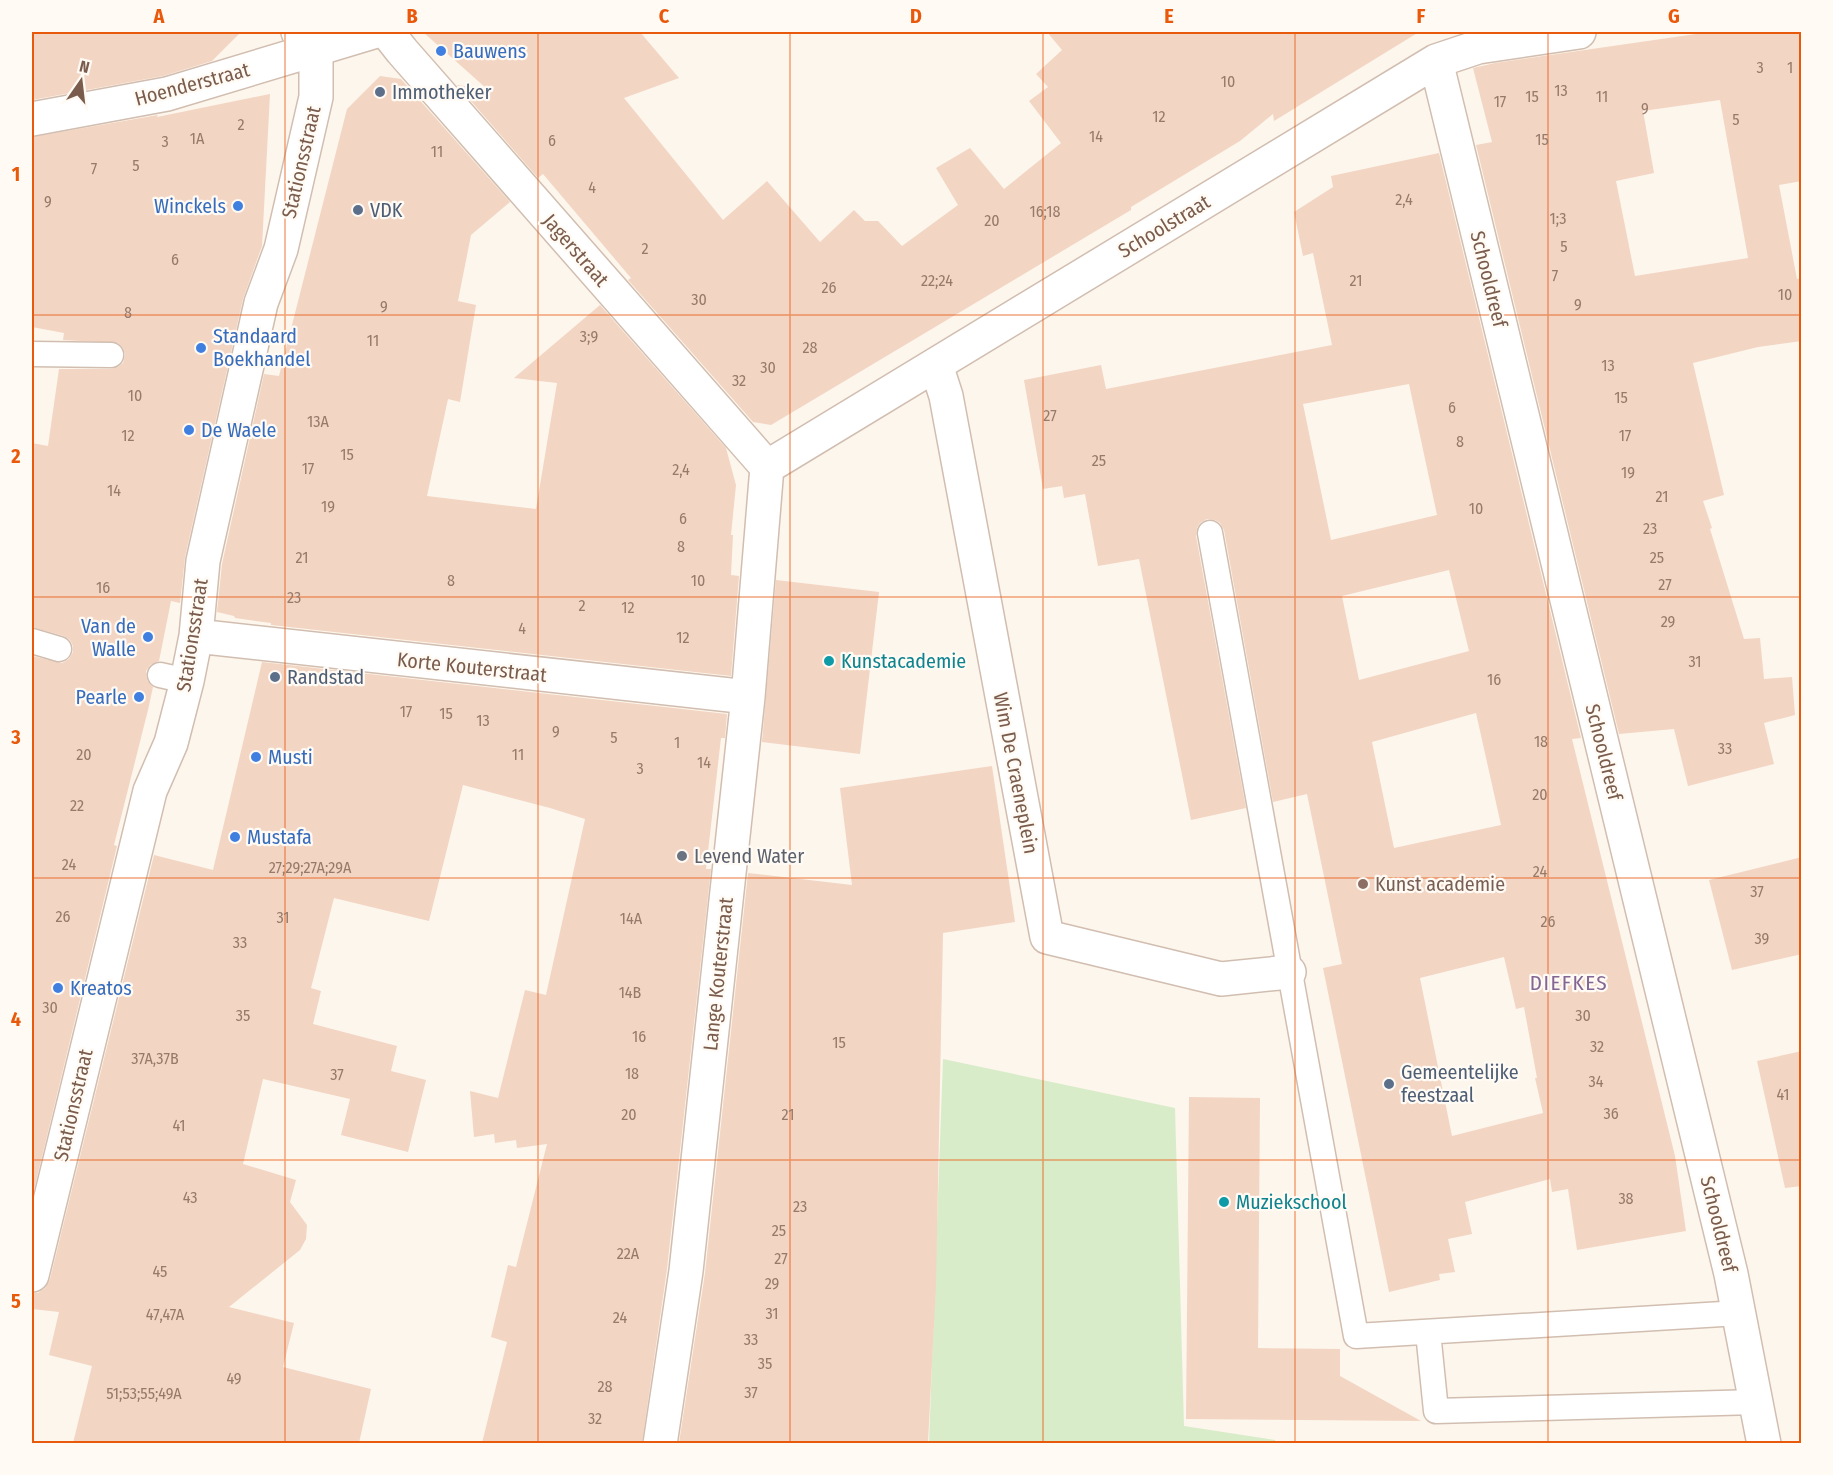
<svg xmlns="http://www.w3.org/2000/svg" width="1833" height="1475" font-family="'Fira Sans Condensed',sans-serif">
	<style>
		.green { fill: #d8ecc9 }
		.building { fill: #f3d5c3; fill-rule: evenodd }
		.lines { fill: none; stroke-linecap: round; stroke-linejoin: round }
		.service-casing { stroke: #d1beb0; stroke-width: 27 }
		.pedestrian-casing { stroke: #d1beb0; stroke-width: 36 }
		.minor-casing { stroke: #d1beb0; stroke-width: 36 }
		.tertiary-casing { stroke: #d1beb0; stroke-width: 36 }
		.service { stroke: #fff; stroke-width: 24 }
		.pedestrian { stroke: #fff; stroke-width: 33 }
		.minor { stroke: #fff; stroke-width: 33 }
		.tertiary { stroke: #fff; stroke-width: 33 }
		.grid { fill: none; stroke: #e8590c; stroke-width: 1.5; stroke-opacity: 0.55 }
		.shop-dot { fill: #3f7fe0; stroke: #fffaf3; stroke-width: 2 }
		.service-dot { fill: #5c6f8a; stroke: #fffaf3; stroke-width: 2 }
		.culture-dot { fill: #0f9aa8; stroke: #fffaf3; stroke-width: 2 }
		.worship-dot { fill: #6b7280; stroke: #fffaf3; stroke-width: 2 }
		.education-dot { fill: #8d6e63; stroke: #fffaf3; stroke-width: 2 }
		.labels { text-anchor: middle; stroke-width: 4.5; stroke-linejoin: round; paint-order: stroke }
		.number-label { font-size: 16px; fill: #987a6a }
		.shop-label { font-size: 20px; fill: #366cbe; stroke: #fffaf3; text-anchor: start }
		.street-label { font-size: 20px; fill: #7a5c4d; stroke: #fffaf3 }
		.service-label { font-size: 20px; fill: #4e5e75; stroke: #fffaf3; text-anchor: start }
		.culture-label { font-size: 20px; fill: #0d838f; stroke: #fffaf3; text-anchor: start }
		.worship-label { font-size: 20px; fill: #5b616d; stroke: #fffaf3; text-anchor: start }
		.education-label { font-size: 20px; fill: #785e54; stroke: #fffaf3; text-anchor: start }
		.neighbourhood-label { font-size: 21px; letter-spacing: 1.5px; fill: #846695; stroke: #fffaf3 }
		.neatline { fill: none; stroke: #e8590c; stroke-width: 2 }
		.grid-label { font-size: 20px; text-anchor: middle; font-weight: bold; fill: #e8590c }
	</style>
	<rect width="100%" height="100%" fill="#fdf6ec"/>
	<path class="green" d="M943,1059L1175,1108L1184,1426L1275,1440V1443L929,1444Z"/>
	<path class="building" d="M32,32H241L212,61L163,76L32,100Z
		M423,32H640L679,78L624,98L723,220L767,181L820,242L854,210L865,221H878L902,246L958,205L936,168L970,148L1004,189L1061,143L1029,101L1048,87L1036,74L1062,50L1047,32H1419L1274,121L1273,114L1240,141L1131,207V210L771,425L753,422L628,280L631,278L543,174L538,178L457,85L487,89Z
		M1710,32H1802V181L1779,185L1797,279L1802,278V341L1758,347L1693,363L1724,495L1703,501L1712,528L1710,529L1744,639L1760,638L1764,679L1792,677L1795,715L1764,723L1774,764L1688,786L1674,729L1619,734L1476,145L1492,142L1473,68L1495,63ZM1720,100L1748,258L1635,276L1616,181L1654,173L1643,111Z
		M380,76L401,79L510,202L471,235L458,301L476,305L460,402L448,399L427,496L536,509L557,383L514,378L600,305L726,448L736,485L731,535H733L731,575L739,576L731,676L271,625V623L235,618L234,616L217,612L222,564L264,374L279,376L347,109Z
		M270,94L262,246L243,299L185,557L180,603L171,601L159,661L150,665L146,671L147,680L153,687L148,710L114,845L117,846L32,1198V656L62,663L69,659L73,652V646L70,640L64,636L32,627V443L48,446L59,369H111L118,367L123,363L125,355L123,348L118,343L63,340L64,333L32,327V137L158,115L157,117Z
		M1439,153L1581,738L1572,739L1675,1156L1686,1231L1577,1250L1568,1189L1552,1192L1550,1179L1465,1202L1472,1234L1448,1239L1455,1272L1439,1274L1440,1280L1389,1292L1323,968L1342,964L1307,794L1273,802L1224,530L1220,523L1215,520L1207,519L1200,523L1197,528L1196,536L1246,808L1191,820L1139,559L1098,566L1085,494L1064,498L1062,486L1043,489L1024,380L1101,365L1106,389L1332,345L1313,253L1303,256L1294,212L1333,187L1331,176ZM1409,384L1437,515L1331,540L1303,404ZM1449,570L1469,651L1359,680L1342,596ZM1476,713L1501,825L1394,848L1372,742ZM1504,957L1516,1009L1524,1007L1537,1078H1535L1543,1113L1452,1136L1420,978Z
		M776,580L879,592L860,754L762,742Z
		M262,662L727,714L725,738H721L706,869H711L667,1269L642,1443H482L507,1342L491,1337L508,1265L516,1267L547,1144L517,1148L516,1140L495,1143L494,1134L474,1137L470,1091L498,1098L525,990L546,995L585,819L550,808L463,785L429,921L334,898L311,988L321,991L313,1024L397,1046L391,1071L426,1080L408,1152L341,1135L350,1099L263,1079L243,1164L296,1180L290,1202L307,1225L306,1239L300,1250L229,1307L294,1323L283,1367L371,1389L359,1443H73L92,1366L49,1355L59,1312L32,1309V1293H38L45,1288L50,1279L154,855L213,870Z
		M992,766L1015,922L943,933L936,1284L928,1443H679L705,1273L748,873L852,885L840,788Z
		M1802,857V954L1732,970L1709,880Z
		M1802,1051V1186L1785,1188L1757,1061Z
		M1189,1097L1260,1098L1258,1348L1340,1349V1376L1421,1421L1186,1419Z"/>
	<g class="lines">
		<defs>
			<path id="service" d="M32,354L111,355
				M1210,533L1356,1336L1739,1313
				M32,641L59,649
				M160,675L187,681
				M1428,1332L1436,1411L1756,1402"/>
			<path id="pedestrian" d="M936,365L946,396L1047,937L1221,979L1289,972"/>
			<path id="minor" d="M387,32L402,51L767,467
				M1436,61L1731,1274L1764,1444
				M767,467L1436,61L1478,47L1579,32
				M196,636L748,697
				M32,1275L150,791L171,743L187,681L196,636L203,561L261,303L281,249L316,97V48L298,32
				M660,1444L686,1271L748,697L767,467"/>
			<path id="tertiary" d="M32,119L167,94L373,32"/>
		</defs>
		<use href="#service" class="service-casing"/>
		<use href="#pedestrian" class="pedestrian-casing"/>
		<use href="#minor" class="minor-casing"/>
		<use href="#tertiary" class="tertiary-casing"/>
		<use href="#service" class="service"/>
		<use href="#pedestrian" class="pedestrian"/>
		<use href="#minor" class="minor"/>
		<use href="#tertiary" class="tertiary"/>
	</g>
	<path class="grid" d="M285,32V1444M538,32V1444M790,32V1444M1043,32V1444M1295,32V1444M1548,32V1444M32,315H1802M32,597H1802M32,878H1802M32,1160H1802"/>
	<g class="shop-dot">
		<circle cx="441" cy="51" r="6"/>
		<circle cx="238" cy="206" r="6"/>
		<circle cx="201" cy="348" r="6"/>
		<circle cx="189" cy="430" r="6"/>
		<circle cx="148" cy="637" r="6"/>
		<circle cx="139" cy="697" r="6"/>
		<circle cx="256" cy="757" r="6"/>
		<circle cx="235" cy="837" r="6"/>
		<circle cx="58" cy="988" r="6"/>
	</g>
	<g class="service-dot">
		<circle cx="380" cy="92" r="6"/>
		<circle cx="358" cy="210" r="6"/>
		<circle cx="275" cy="677" r="6"/>
		<circle cx="1389" cy="1084" r="6"/>
	</g>
	<g class="culture-dot">
		<circle cx="829" cy="661" r="6"/>
		<circle cx="1224" cy="1202" r="6"/>
	</g>
	<circle class="worship-dot" cx="682" cy="856" r="6"/>
	<circle class="education-dot" cx="1363" cy="884" r="6"/>
	<g class="labels">
		<g class="number-label">
			<text x="1760" y="73">3</text>
			<text x="1790" y="73">1</text>
			<text x="1228" y="87">10</text>
			<text x="1561" y="96">13</text>
			<text x="1532" y="102">15</text>
			<text x="1602" y="102">11</text>
			<text x="1500" y="107">17</text>
			<text x="1645" y="114">9</text>
			<text x="1159" y="122">12</text>
			<text x="1736" y="125">5</text>
			<text x="241" y="130">2</text>
			<text x="1096" y="142">14</text>
			<text x="197" y="144">1A</text>
			<text x="1542" y="145">15</text>
			<text x="552" y="146">6</text>
			<text x="165" y="147">3</text>
			<text x="437" y="157">11</text>
			<text x="136" y="171">5</text>
			<text x="94" y="174">7</text>
			<text x="592" y="193">4</text>
			<text x="1404" y="205">2,4</text>
			<text x="48" y="207">9</text>
			<text x="1045" y="217">16;18</text>
			<text x="1558" y="224">1;3</text>
			<text x="992" y="226">20</text>
			<text x="1564" y="252">5</text>
			<text x="645" y="254">2</text>
			<text x="175" y="265">6</text>
			<text x="1555" y="281">7</text>
			<text x="937" y="286">22;24</text>
			<text x="1356" y="286">21</text>
			<text x="829" y="293">26</text>
			<text x="1785" y="300">10</text>
			<text x="699" y="305">30</text>
			<text x="1578" y="310">9</text>
			<text x="384" y="312">9</text>
			<text x="128" y="318">8</text>
			<text x="589" y="342">3;9</text>
			<text x="373" y="346">11</text>
			<text x="810" y="353">28</text>
			<text x="1608" y="371">13</text>
			<text x="768" y="373">30</text>
			<text x="739" y="386">32</text>
			<text x="135" y="401">10</text>
			<text x="1621" y="403">15</text>
			<text x="1452" y="413">6</text>
			<text x="1050" y="421">27</text>
			<text x="318" y="427">13A</text>
			<text x="128" y="441">12</text>
			<text x="1625" y="441">17</text>
			<text x="1460" y="447">8</text>
			<text x="347" y="460">15</text>
			<text x="1099" y="466">25</text>
			<text x="308" y="474">17</text>
			<text x="681" y="475">2,4</text>
			<text x="1628" y="478">19</text>
			<text x="114" y="496">14</text>
			<text x="1662" y="502">21</text>
			<text x="328" y="512">19</text>
			<text x="1476" y="514">10</text>
			<text x="683" y="524">6</text>
			<text x="1650" y="534">23</text>
			<text x="681" y="552">8</text>
			<text x="302" y="563">21</text>
			<text x="1657" y="563">25</text>
			<text x="451" y="586">8</text>
			<text x="698" y="586">10</text>
			<text x="1665" y="590">27</text>
			<text x="103" y="593">16</text>
			<text x="294" y="603">23</text>
			<text x="582" y="611">2</text>
			<text x="628" y="613">12</text>
			<text x="1668" y="627">29</text>
			<text x="522" y="634">4</text>
			<text x="683" y="643">12</text>
			<text x="1695" y="667">31</text>
			<text x="1494" y="685">16</text>
			<text x="406" y="717">17</text>
			<text x="446" y="719">15</text>
			<text x="483" y="726">13</text>
			<text x="556" y="737">9</text>
			<text x="614" y="743">5</text>
			<text x="1541" y="747">18</text>
			<text x="677" y="748">1</text>
			<text x="1725" y="754">33</text>
			<text x="84" y="760">20</text>
			<text x="518" y="760">11</text>
			<text x="704" y="768">14</text>
			<text x="640" y="774">3</text>
			<text x="1540" y="800">20</text>
			<text x="77" y="811">22</text>
			<text x="69" y="870">24</text>
			<text x="310" y="873">27;29;27A;29A</text>
			<text x="1540" y="877">24</text>
			<text x="1757" y="897">37</text>
			<text x="63" y="922">26</text>
			<text x="283" y="923">31</text>
			<text x="631" y="924">14A</text>
			<text x="1548" y="927">26</text>
			<text x="1762" y="944">39</text>
			<text x="240" y="948">33</text>
			<text x="630" y="998">14B</text>
			<text x="50" y="1013">30</text>
			<text x="243" y="1021">35</text>
			<text x="1583" y="1021">30</text>
			<text x="639" y="1042">16</text>
			<text x="839" y="1048">15</text>
			<text x="1597" y="1052">32</text>
			<text x="155" y="1064">37A,37B</text>
			<text x="632" y="1079">18</text>
			<text x="337" y="1080">37</text>
			<text x="1596" y="1087">34</text>
			<text x="1783" y="1100">41</text>
			<text x="1611" y="1119">36</text>
			<text x="629" y="1120">20</text>
			<text x="788" y="1120">21</text>
			<text x="179" y="1131">41</text>
			<text x="190" y="1203">43</text>
			<text x="1626" y="1204">38</text>
			<text x="800" y="1212">23</text>
			<text x="779" y="1236">25</text>
			<text x="628" y="1259">22A</text>
			<text x="781" y="1264">27</text>
			<text x="160" y="1277">45</text>
			<text x="772" y="1289">29</text>
			<text x="772" y="1319">31</text>
			<text x="165" y="1320">47,47A</text>
			<text x="620" y="1323">24</text>
			<text x="751" y="1345">33</text>
			<text x="765" y="1369">35</text>
			<text x="234" y="1384">49</text>
			<text x="605" y="1392">28</text>
			<text x="751" y="1398">37</text>
			<text x="144" y="1399">51;53;55;49A</text>
			<text x="595" y="1424">32</text>
		</g>
		<g class="shop-label">
			<text x="453" y="58">Bauwens</text>
			<text x="226" y="213" text-anchor="end">Winckels</text>
			<text x="213" y="343">Standaard<tspan x="213" dy="23">Boekhandel</tspan></text>
			<text x="201" y="437">De Waele</text>
			<text x="136" y="633" text-anchor="end">Van de<tspan x="136" dy="23">Walle</tspan></text>
			<text x="127" y="704" text-anchor="end">Pearle</text>
			<text x="268" y="764">Musti</text>
			<text x="247" y="844">Mustafa</text>
			<text x="70" y="995">Kreatos</text>
		</g>
		<g class="street-label">
			<text transform="translate(192 84) rotate(-15)" y="7">Hoenderstraat</text>
			<text transform="translate(301 162) rotate(-77)" y="7">Stationsstraat</text>
			<text transform="translate(1164 226) rotate(-31)" y="7">Schoolstraat</text>
			<text transform="translate(576 250) rotate(49)" y="7">Jagerstraat</text>
			<text transform="translate(1489 279) rotate(76)" y="7">Schooldreef</text>
			<text transform="translate(192 635) rotate(-81)" y="7">Stationsstraat</text>
			<text transform="translate(472 667) rotate(6)" y="7">Korte Kouterstraat</text>
			<text transform="translate(1604 752) rotate(76)" y="7">Schooldreef</text>
			<text transform="translate(1016 773) rotate(79)" y="7">Wim De Craeneplein</text>
			<text transform="translate(718 974) rotate(-84)" y="7">Lange Kouterstraat</text>
			<text transform="translate(73 1105) rotate(-77)" y="7">Stationsstraat</text>
			<text transform="translate(1719 1224) rotate(76)" y="7">Schooldreef</text>
		</g>
		<g class="service-label">
			<text x="392" y="99">Immotheker</text>
			<text x="370" y="217">VDK</text>
			<text x="287" y="684">Randstad</text>
			<text x="1401" y="1079">Gemeentelijke<tspan x="1401" dy="23">feestzaal</tspan></text>
		</g>
		<g class="culture-label">
			<text x="841" y="668">Kunstacademie</text>
			<text x="1236" y="1209">Muziekschool</text>
		</g>
		<g class="worship-label">
			<text x="694" y="863">Levend Water</text>
		</g>
		<g class="education-label">
			<text x="1375" y="891">Kunst academie</text>
		</g>
		<g class="neighbourhood-label">
			<text x="1569" y="990">DIEFKES</text>
		</g>
	</g>
	<rect width="1833" height="1475" fill="none" stroke="#fffaf3" stroke-width="66"/>
	<g transform="translate(81 81) rotate(14)" stroke="#fffaf3" stroke-width="4.5" paint-order="stroke">
	<path d="M0-4.5L10 22L0 15L-10 22Z" fill="#7a5c4d"/>
	<text y="-9" font-size="16" font-weight="bold" text-anchor="middle" fill="#7a5c4d">N</text>
	</g>
	<rect x="33" y="33" width="1767" height="1409" class="neatline"/>
	<g class="grid-label">
		<text x="159" y="23">A</text>
		<text x="412" y="23">B</text>
		<text x="664" y="23">C</text>
		<text x="916" y="23">D</text>
		<text x="1169" y="23">E</text>
		<text x="1421" y="23">F</text>
		<text x="1674" y="23">G</text>
		<text x="16" y="181">1</text>
		<text x="16" y="463">2</text>
		<text x="16" y="744">3</text>
		<text x="16" y="1026">4</text>
		<text x="16" y="1308">5</text>
	</g>
</svg>
